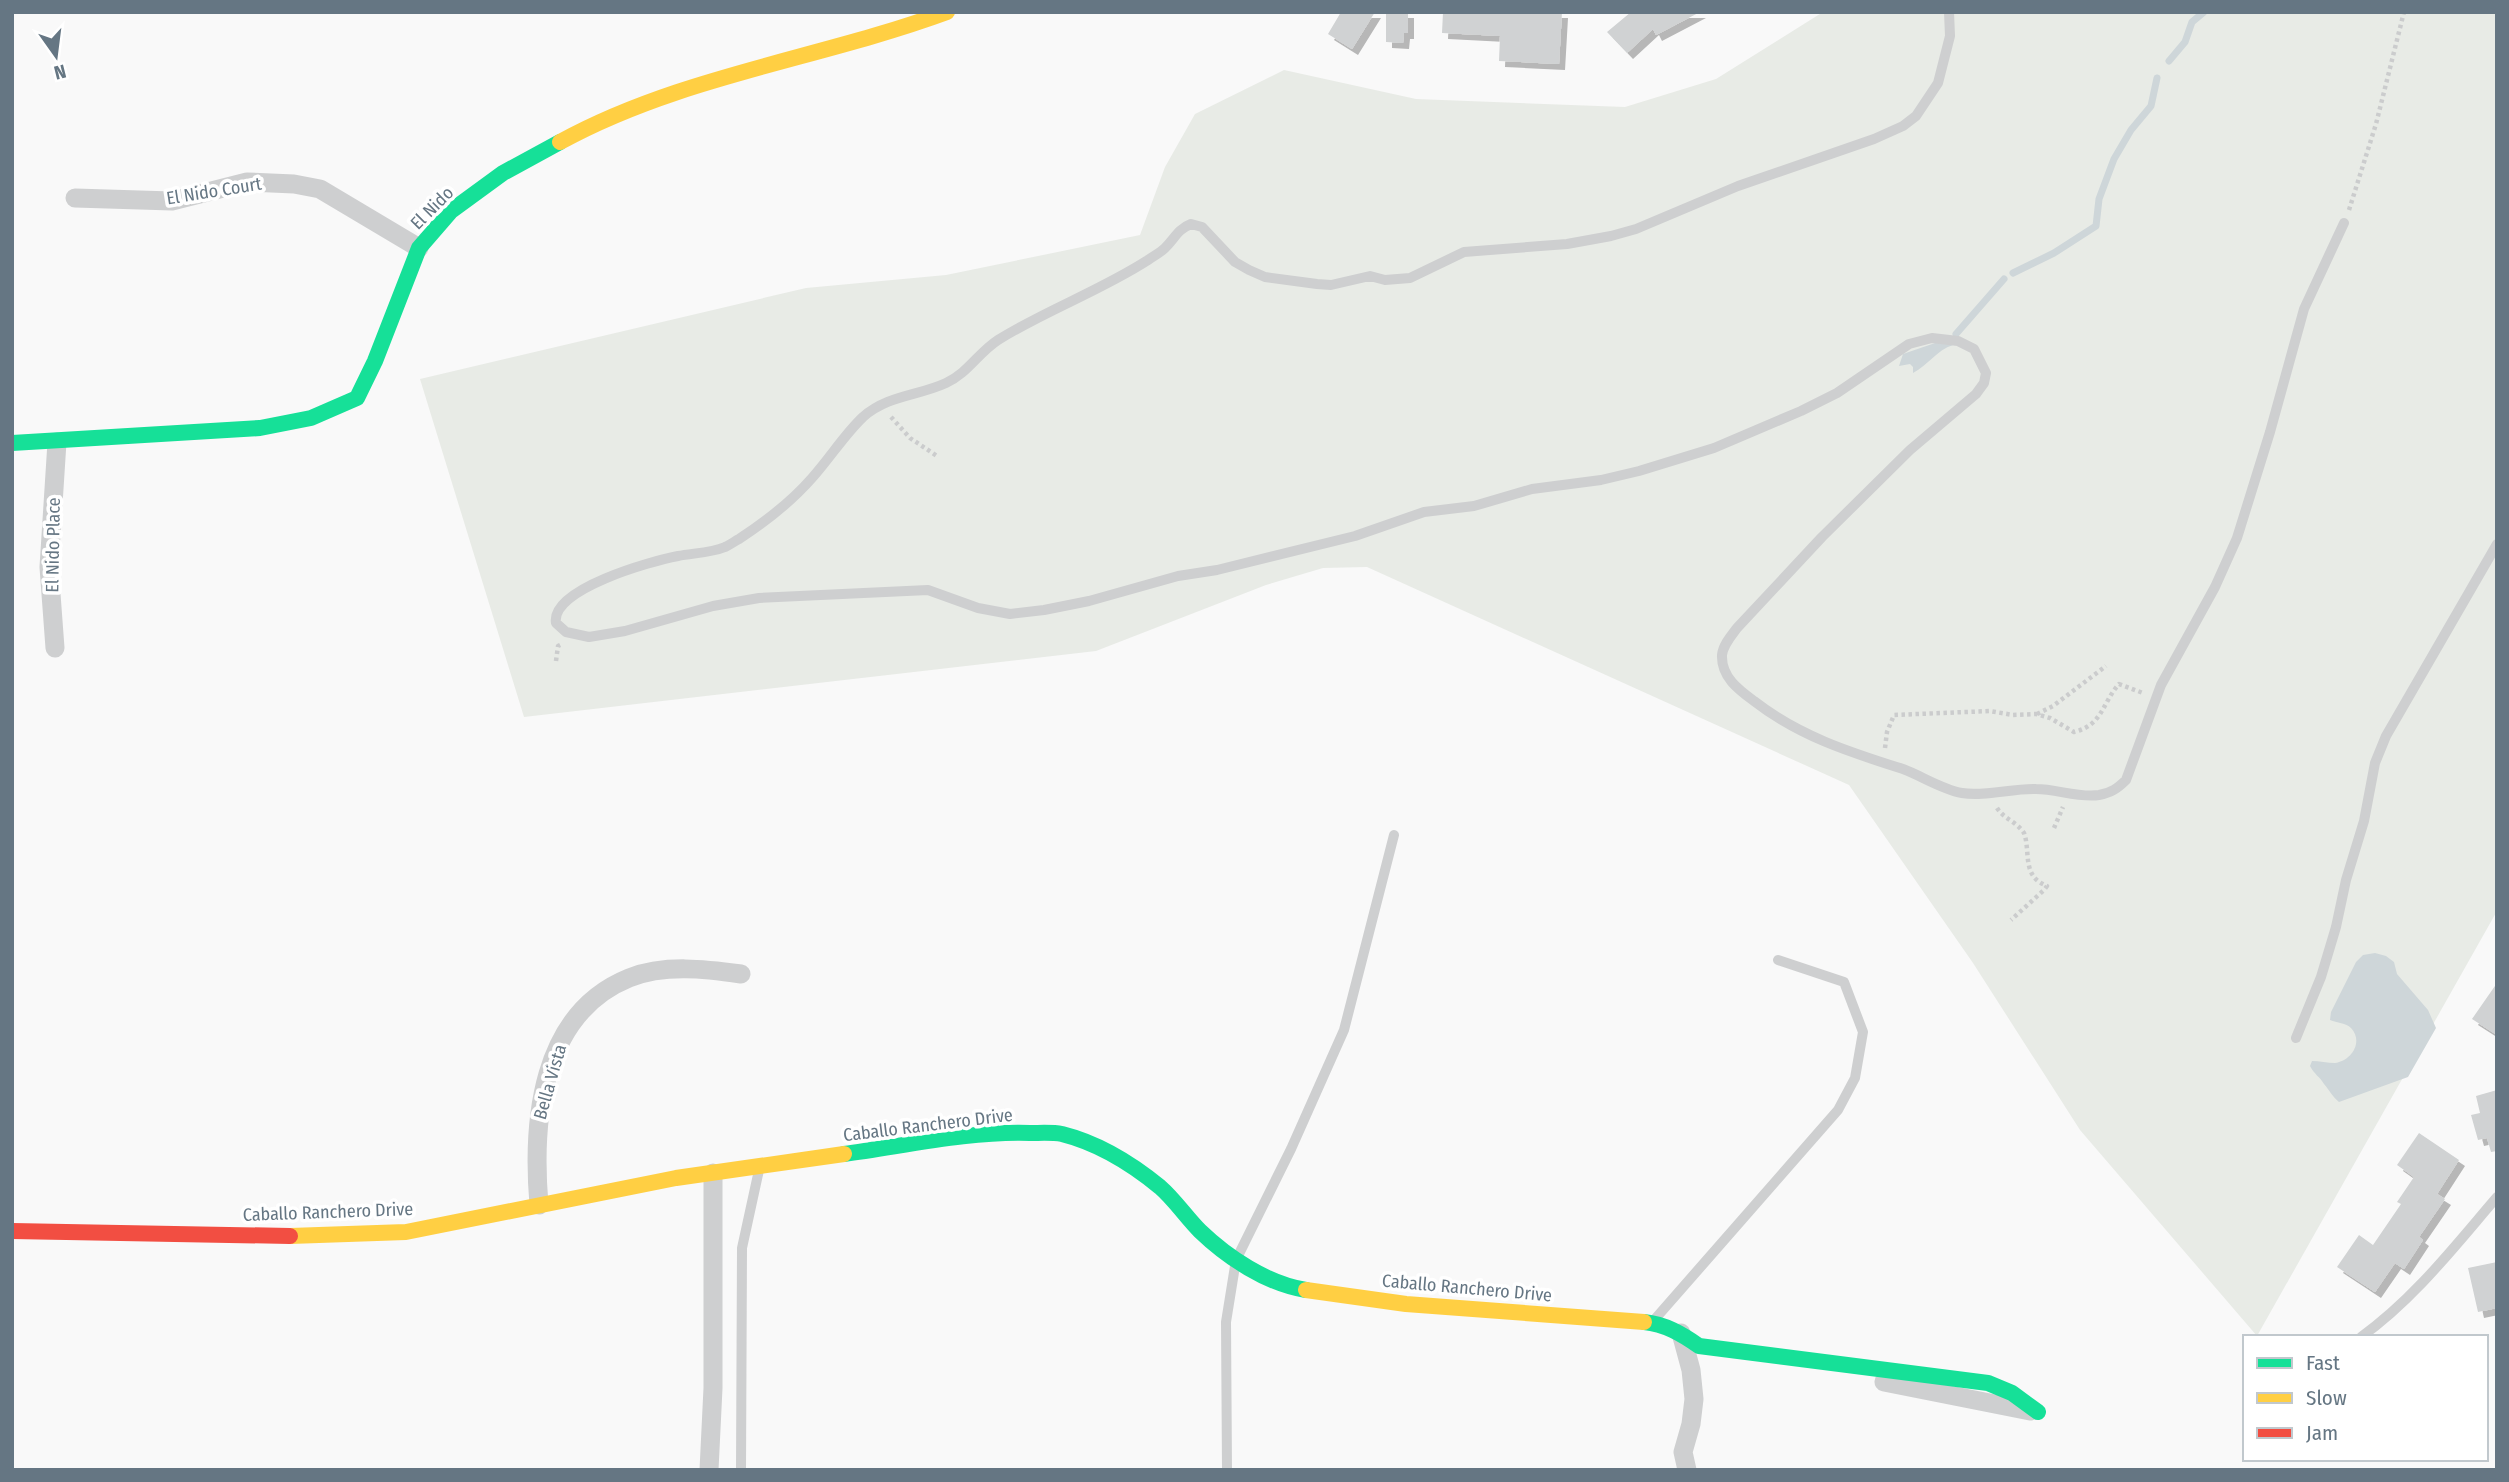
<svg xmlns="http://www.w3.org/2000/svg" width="2509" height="1482" font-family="'Fira Sans Condensed',sans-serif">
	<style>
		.green { fill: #e8ebe6 }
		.water { fill: #ced6d9 }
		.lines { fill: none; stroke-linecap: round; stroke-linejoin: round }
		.stream { stroke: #ced6d9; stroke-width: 7 }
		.building { fill: #d0d2d3; filter: url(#shadow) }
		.path { stroke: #cbcccd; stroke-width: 4.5; stroke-dasharray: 3.5 3.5; stroke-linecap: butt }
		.lane { stroke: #cecfd0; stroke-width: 10 }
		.street { stroke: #cecfd0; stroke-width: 19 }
		.fast { stroke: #16e098; stroke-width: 16 }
		.slow { stroke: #ffcf43; stroke-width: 16 }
		.jam { stroke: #f24e42; stroke-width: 16 }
		.labels { text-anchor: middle; stroke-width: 7; stroke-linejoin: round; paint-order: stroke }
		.street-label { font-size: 18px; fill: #657683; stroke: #fff }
	</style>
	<defs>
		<filter id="shadow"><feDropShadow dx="6" dy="6" stdDeviation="0" flood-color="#0004"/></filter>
	</defs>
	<rect width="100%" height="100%" fill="#f9f9f9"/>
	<path class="green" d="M1823,12H2497V911L2257,1336L2080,1130L1973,963L1849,785L1367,567L1323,568L1266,585L1096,651L524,717L420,379L806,288L946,275L1140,235L1165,167L1195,114L1284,70L1416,99L1625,107L1716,79Z"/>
	<path class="water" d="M1938,342L1953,345C1937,350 1928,365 1913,373V367L1910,364L1899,366L1903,354Z
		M2375,953L2386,956L2394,962L2397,974L2428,1010L2436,1028L2408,1077L2339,1102C2332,1096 2330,1091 2324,1084C2320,1077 2314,1074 2310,1066L2312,1061C2319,1061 2328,1063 2335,1063C2351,1061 2364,1042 2351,1028C2346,1023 2337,1023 2330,1020L2331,1012L2356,962L2363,955Z"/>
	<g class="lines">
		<path class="stream" d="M2169,61L2185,42L2192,22L2204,12
			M2013,273L2054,253L2096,226L2099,199L2114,159L2131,130L2151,106L2157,78
			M1956,334L2004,279"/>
	</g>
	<path class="building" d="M1341,12H1375L1352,49L1328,34Z
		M1386,12H1408V33H1404L1403,43L1386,42Z
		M1443,12H1562L1559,64L1499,61L1500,36L1442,33Z
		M1631,12H1700L1656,35L1653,29L1627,53L1607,32Z
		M2497,983V1035L2472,1019Z
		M2497,1090V1151L2491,1152L2487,1138L2478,1140L2471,1115L2480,1113L2476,1096Z
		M2419,1133L2459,1160L2437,1194L2445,1199L2419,1237L2423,1240L2404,1269L2395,1263L2375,1292L2337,1267L2359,1235L2373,1245L2401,1204L2397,1202L2414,1177L2397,1165Z
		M2497,1262V1308L2478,1312L2468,1268Z"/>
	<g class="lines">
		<path class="path" d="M2349,210L2376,124L2404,12
			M891,417L910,438L937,456
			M556,661L558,646L562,644
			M2037,714L2053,706L2106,666
			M1885,748L1887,732L1894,715L1990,711L2013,715L2036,714L2050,718L2074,732C2103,725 2102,703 2119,684L2143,693
			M1997,808C2004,819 2017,822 2024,833C2031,852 2021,876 2047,886L2044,890L2011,920
			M2054,828L2063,807"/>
		<path class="lane" d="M1949,12L1950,36L1938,83L1916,116L1903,126L1874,139L1738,186L1636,229L1611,236L1567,244L1464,252L1410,278L1385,280L1370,276L1331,285L1317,284L1265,277L1249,270L1235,262L1202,227L1191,224C1178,229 1175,238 1165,248C1160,253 1153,256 1148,260C1100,291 1046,310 998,340C978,353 968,373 946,383C918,396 888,395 863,417C844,435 830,458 812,478C791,502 765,522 739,539C735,541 730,545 725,547C711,553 693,553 678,556C652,561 550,589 556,623L566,632L589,637L625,631L713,606L759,598L928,590L978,608L1010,614L1044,610L1089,601L1178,576L1217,570L1355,536L1424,512L1474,506L1532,489L1601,480L1639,471L1714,448L1801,411L1837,393L1909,344L1932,338L1958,341L1974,349L1986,373L1984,383L1976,394L1910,450L1822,537L1737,628C1731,636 1723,645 1722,655C1721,677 1739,690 1754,701C1799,736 1849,752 1903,769C1922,776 1941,789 1962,793C1984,797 2013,788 2036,789C2057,789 2078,798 2099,795C2111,793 2118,788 2126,780L2161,685L2215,587L2237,538L2270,432L2304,309L2344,223
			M2296,1038L2321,977L2336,927L2346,880L2364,821L2375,763L2386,736L2497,544
			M1655,1319L1838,1110L1855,1078L1863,1032L1844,982L1778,960
			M2361,1337C2414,1299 2454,1247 2497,1197
			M741,1470L742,1248L759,1170
			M1227,1470L1226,1322L1236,1260L1291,1149L1344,1030L1394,835"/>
		<path class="street" d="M75,198L172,201L247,182L294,184L320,189L419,248
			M55,648L49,567L57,442
			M539,1205C532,1122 540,1014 629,978C664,964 706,969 741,974
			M1681,1333L1691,1370L1694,1399L1691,1424L1683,1452L1687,1470
			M1884,1382L2030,1411
			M709,1470L713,1388V1173"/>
		<path class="fast" d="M12,443L260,428L311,418L357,398L375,361L419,248L451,211L503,173L560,142
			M844,1154C904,1146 970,1131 1030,1133C1040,1133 1052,1132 1062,1134C1098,1143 1132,1164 1160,1187C1175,1200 1186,1217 1200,1231C1227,1257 1267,1284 1306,1290
			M1644,1322C1665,1324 1682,1334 1699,1346L1988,1383L2012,1393L2038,1412"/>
		<path class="slow" d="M560,142C680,76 819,59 947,12
			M290,1236L406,1232L676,1178L844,1154
			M1306,1290L1406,1304L1644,1322"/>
		<path class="jam" d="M12,1231L290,1236"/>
	</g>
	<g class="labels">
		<g class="street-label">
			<text transform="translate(214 191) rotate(-9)" y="6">El Nido Court</text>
			<text transform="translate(432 208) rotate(-45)" y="6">El Nido</text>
			<text transform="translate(53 545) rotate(-89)" y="6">El Nido Place</text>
			<text transform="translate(550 1082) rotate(-74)" y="6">Bella Vista</text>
			<text transform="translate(928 1125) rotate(-7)" y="6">Caballo Ranchero Drive</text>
			<text transform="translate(328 1212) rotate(-2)" y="6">Caballo Ranchero Drive</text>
			<text transform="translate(1467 1288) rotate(5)" y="6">Caballo Ranchero Drive</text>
		</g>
	</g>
	<rect width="2509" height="1482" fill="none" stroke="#657683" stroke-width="28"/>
	<rect x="2243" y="1335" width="245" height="126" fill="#ffffff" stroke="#c1c8cd" stroke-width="2"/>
	<rect x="2257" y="1358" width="35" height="10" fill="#16e098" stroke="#c1c8cd" stroke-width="2"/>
	<text x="2306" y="1370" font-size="21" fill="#657683">Fast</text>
	<rect x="2257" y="1393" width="35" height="10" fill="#ffcf43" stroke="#c1c8cd" stroke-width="2"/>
	<text x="2306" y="1405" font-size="21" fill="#657683">Slow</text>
	<rect x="2257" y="1428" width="35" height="10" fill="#f24e42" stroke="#c1c8cd" stroke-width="2"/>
	<text x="2306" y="1440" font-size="21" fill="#657683">Jam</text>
	<g transform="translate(56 56) rotate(166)" stroke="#ffffff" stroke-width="5" paint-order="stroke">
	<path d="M0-5L12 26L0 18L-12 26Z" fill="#657683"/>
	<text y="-10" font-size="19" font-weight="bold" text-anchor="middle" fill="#657683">N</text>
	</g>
</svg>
